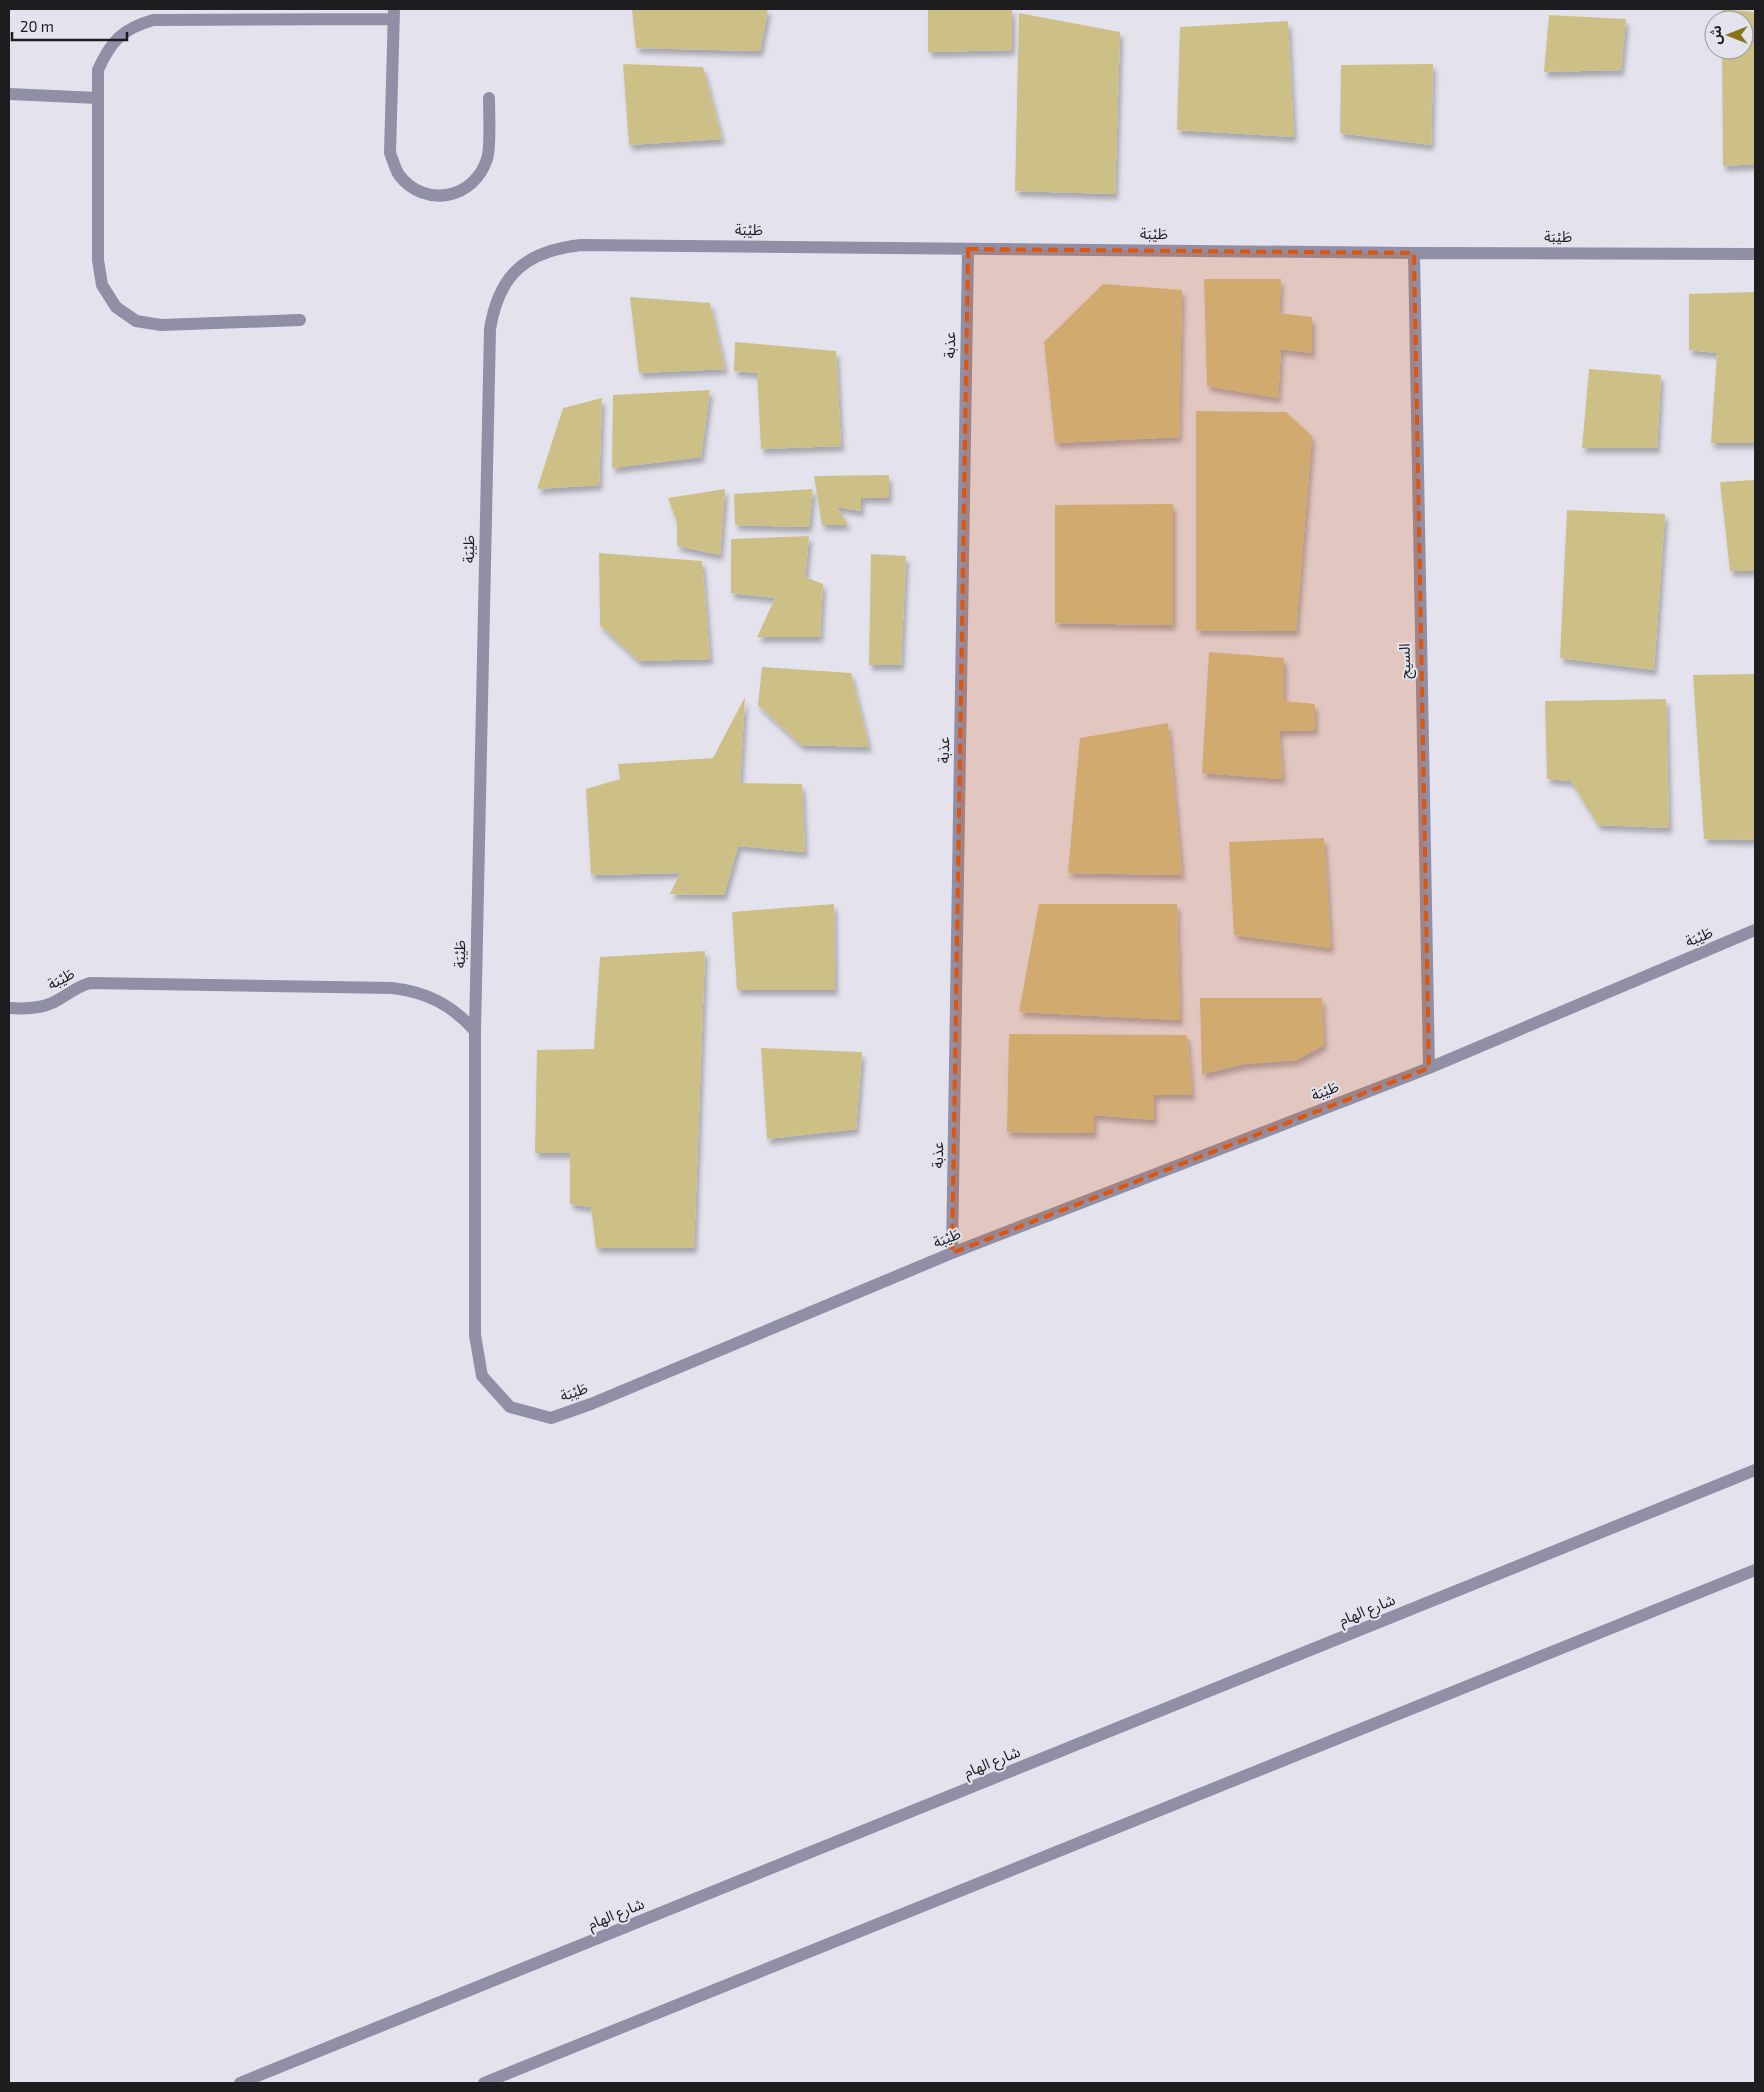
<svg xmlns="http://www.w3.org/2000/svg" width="1764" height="2092" font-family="'Exo 2','Noto Sans Arabic',sans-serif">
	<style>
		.building { fill: #cdc087; filter: url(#shadow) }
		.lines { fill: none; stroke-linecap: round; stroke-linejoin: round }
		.service { stroke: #908fa6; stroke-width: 12 }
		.minor { stroke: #908fa6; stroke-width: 12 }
		.tertiary { stroke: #908fa6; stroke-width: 12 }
		.marked { fill: #de560d; fill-opacity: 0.2; stroke: #de560d; stroke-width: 4; stroke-dasharray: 10 6; stroke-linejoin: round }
		.labels { text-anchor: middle; stroke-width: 4; stroke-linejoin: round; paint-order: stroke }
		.street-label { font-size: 15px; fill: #1d1d20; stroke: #e4e3ed }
	</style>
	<defs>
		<filter id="shadow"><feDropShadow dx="3" dy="5.5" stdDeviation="2.5" flood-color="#0004"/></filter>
	</defs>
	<rect width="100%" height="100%" fill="#e4e3ed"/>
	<path class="building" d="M632,9H768L760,51L636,48Z
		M928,9H1012V50L928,52Z
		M1722,9L1755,12V164L1723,166L1722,50H1744V20H1722Z
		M1019,13L1120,32L1115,194L1015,191Z
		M1549,15L1626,19L1621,70L1544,72Z
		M1288,21L1294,137L1177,130L1180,27Z
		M623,64L703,67L722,139L629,145Z
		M1433,64L1431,145L1340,133L1341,65Z
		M1204,279H1281L1279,313L1312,317V353L1281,349L1278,398L1207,386Z
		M1103,284L1182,290L1179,437L1055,443L1044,342Z
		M1755,292V443H1711L1717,353L1689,350V294Z
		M630,297L710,303L725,369L639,373Z
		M735,342L836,351L841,446L761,449L757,373L734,371Z
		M1589,369L1661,375L1657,448H1582Z
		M710,390L701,457L612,468L613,395Z
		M602,398L599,485L537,489L563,408Z
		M1196,411L1286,412L1312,436L1296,631L1196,630Z
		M889,475V498H861V511L837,507L848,525H822L814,476Z
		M1755,480V571H1730L1720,482Z
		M725,489L720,555L677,546V522L668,498Z
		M813,489L809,527L735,525L734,494Z
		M1173,504V625L1055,623V505Z
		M1567,510L1665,514L1654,670L1560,658Z
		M809,536L805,577L823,584L820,637H757L775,598L731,593V539Z
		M599,553L702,561L710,659L639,661L600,625Z
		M871,554L906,556L901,665H869Z
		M1209,652L1284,658V701L1315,704V730L1279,731L1283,779L1202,773Z
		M762,667L851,673L869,747L801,745L758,705Z
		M1755,674V840L1704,839L1693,675Z
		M745,697L740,783L802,784L805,852L738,846L724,895L670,894L680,873L591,875L586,789L620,779L618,764L713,758Z
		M1666,699L1669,828L1598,825L1571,781L1547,779L1545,701Z
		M1168,723L1182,875L1068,873L1080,738Z
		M1324,838L1331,948L1234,935L1229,842Z
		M834,904L835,990H737L732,912Z
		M1039,904H1177L1180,1020L1019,1012Z
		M705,951L694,1248H596L591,1207L570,1204V1153H535L537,1050L594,1049L600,957Z
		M1200,998H1322L1324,1045L1296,1060L1244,1064L1202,1074Z
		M1009,1034L1187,1035L1192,1095H1154V1120L1094,1115V1133L1007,1132Z
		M761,1048L862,1052L856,1129L767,1139Z"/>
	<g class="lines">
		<path class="service" d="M394,9L390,153C393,160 395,169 399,175C425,209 474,199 487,159C491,148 489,111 489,98
			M9,94L98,98
			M300,320L161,325L136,321L116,307L102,285L98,260V70C111,41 122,29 153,20L394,19"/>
		<path class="minor" d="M1414,253L1429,1068
			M1755,254L1414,253L581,245C526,251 499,274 490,329L475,1031V1335L482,1376L510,1407L551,1418L591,1404L952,1253L1429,1068L1755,930
			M9,1008C24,1009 38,1009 52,1003C65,997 75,987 90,983L392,988C427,992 452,1005 475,1031
			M952,1253L968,249"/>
		<path class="tertiary" d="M240,2083L1755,1470
			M484,2083L1755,1570"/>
	</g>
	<path class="marked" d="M968,249L1414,253L1429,1068L952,1253Z"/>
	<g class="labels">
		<g class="street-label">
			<text transform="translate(749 230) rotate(1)" y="5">طَيْبَة</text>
			<text transform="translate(1154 234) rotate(1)" y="5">طَيْبَة</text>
			<text x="1558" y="242">طَيْبَة</text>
			<text transform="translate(950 345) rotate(-89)" y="5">عذبة</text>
			<text transform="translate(469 549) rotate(-89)" y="5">طَيْبَة</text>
			<text transform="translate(1405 661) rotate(-91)" y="5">السيج</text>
			<text transform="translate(944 750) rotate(-89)" y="5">عذبة</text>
			<text transform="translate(1699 937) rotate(-23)" y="5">طَيْبَة</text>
			<text transform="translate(460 954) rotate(-89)" y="5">طَيْبَة</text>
			<text transform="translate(61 979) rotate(-28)" y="5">طَيْبَة</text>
			<text transform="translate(1325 1091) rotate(-21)" y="5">طَيْبَة</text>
			<text transform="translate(938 1155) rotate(-89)" y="5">عذبة</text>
			<text transform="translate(947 1238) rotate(-22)" y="5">طَيْبَة</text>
			<text transform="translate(574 1392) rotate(-19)" y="5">طَيْبَة</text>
			<text transform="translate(1367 1610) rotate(-22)" y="5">شارع الهام</text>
			<text transform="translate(992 1762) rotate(-22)" y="5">شارع الهام</text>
			<text transform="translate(616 1914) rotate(-22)" y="5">شارع الهام</text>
		</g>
	</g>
	<rect width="1764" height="2092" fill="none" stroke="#1d1d20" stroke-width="20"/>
	<g transform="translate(1729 35) rotate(270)"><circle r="24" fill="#e4e3ed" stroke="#94949b"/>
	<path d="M0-4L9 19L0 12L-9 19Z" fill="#887518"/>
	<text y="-8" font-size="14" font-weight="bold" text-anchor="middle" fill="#1d1d20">ش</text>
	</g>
	<path d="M12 32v8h115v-8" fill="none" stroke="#1d1d20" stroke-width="2.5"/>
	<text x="20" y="32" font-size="15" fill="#1d1d20" stroke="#e4e3ed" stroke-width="4" paint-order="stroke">20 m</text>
</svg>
